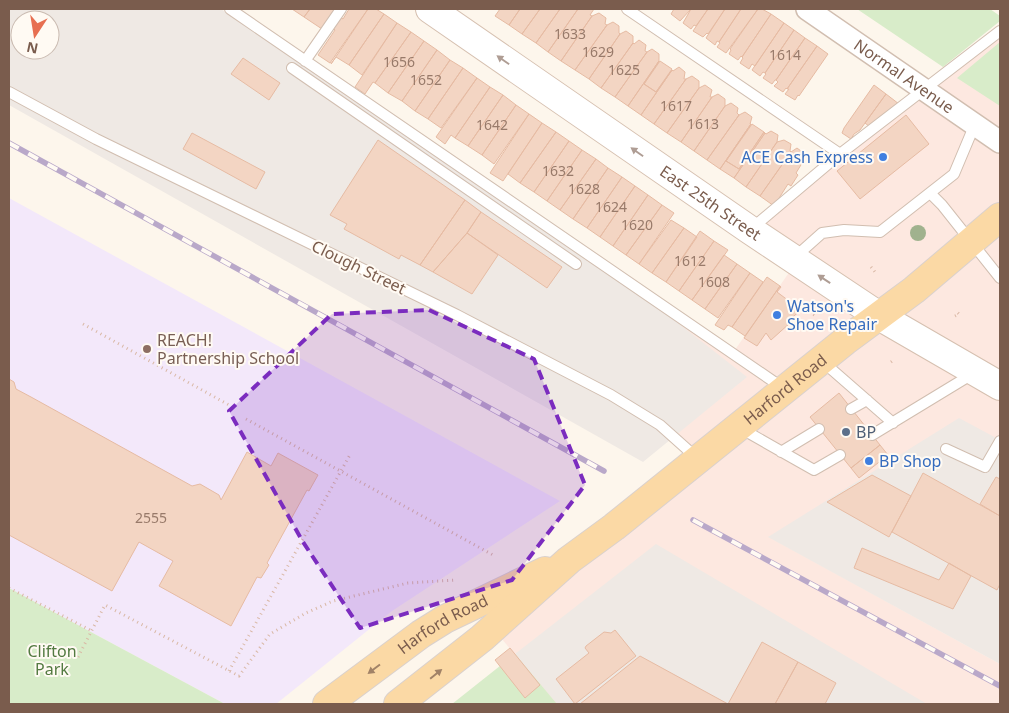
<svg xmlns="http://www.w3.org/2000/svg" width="1009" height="713" font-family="'Noto Sans',sans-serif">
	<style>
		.commercial { fill: #fde8e0 }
		.industrial { fill: #efe9e4; fill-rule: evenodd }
		.education { fill: #f3e8fa }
		.green { fill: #d8ecc9 }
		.building { fill: #f3d5c3; stroke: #e6bba3 }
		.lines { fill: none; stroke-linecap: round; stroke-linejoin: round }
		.lane-casing { stroke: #d1beb0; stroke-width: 12 }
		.street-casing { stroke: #d1beb0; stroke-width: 24 }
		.secondary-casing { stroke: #d6c0b0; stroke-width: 30 }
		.primary-casing { stroke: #dad1cd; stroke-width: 30 }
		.path { stroke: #d9b8a5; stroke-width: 3; stroke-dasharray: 1 4; stroke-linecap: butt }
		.lane { stroke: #fff; stroke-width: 10 }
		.street { stroke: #fff; stroke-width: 21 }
		.secondary { stroke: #fff; stroke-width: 28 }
		.primary { stroke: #fbd9a5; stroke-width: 28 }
		.rail-casing { stroke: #b9a8c9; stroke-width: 5.5 }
		.rail { stroke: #fffaf3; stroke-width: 4; stroke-dasharray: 11; stroke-linecap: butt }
		.tree { fill: #a0b28e }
		.oneway { fill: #af9d94 }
		.oneway2 { fill: #a18267 }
		.marked { fill: #7b2cbf; fill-opacity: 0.2; stroke: #7b2cbf; stroke-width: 4; stroke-dasharray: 10 6; stroke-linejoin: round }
		.shop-dot { fill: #3f7fe0; stroke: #fffaf3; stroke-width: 2 }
		.education-dot { fill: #8d6e63; stroke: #fffaf3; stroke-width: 2 }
		.service-dot { fill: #5c6f8a; stroke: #fffaf3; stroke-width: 2 }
		.labels { text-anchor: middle; stroke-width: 4; stroke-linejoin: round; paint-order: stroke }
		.number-label { font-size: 14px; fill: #987a6a }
		.street-label { font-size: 16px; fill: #7a5c4d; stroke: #fffaf3 }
		.shop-label { font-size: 16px; fill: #366cbe; stroke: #fffaf3; text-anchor: start }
		.education-label { font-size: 16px; fill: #785e54; stroke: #fffaf3; text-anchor: start }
		.service-label { font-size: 16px; fill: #4e5e75; stroke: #fffaf3; text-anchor: start }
		.park-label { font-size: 16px; fill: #537a41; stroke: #fffaf3 }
	</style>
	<rect width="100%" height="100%" fill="#fdf6ec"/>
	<path class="commercial" d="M1000,30V440L769,537L1000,664V704H556L482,615L691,459L663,431L646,297L730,357L795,264L749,233Z"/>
	<path class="industrial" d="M9,9H221L605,266L747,377L643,462L9,105ZM20,20H50V50H20Z
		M959,418L1000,440V664L768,537Z
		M656,544L927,704H557L515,654Z"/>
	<path class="education" d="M9,198L560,501L392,611L276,704H225L9,588Z"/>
	<path class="green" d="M857,9H990L1000,16V21L943,67Z
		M1000,42V106L957,78Z
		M9,588L225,704H9Z
		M515,654L557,704H452Z"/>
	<path class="building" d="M292,9H310L304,17Z
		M310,9H337L322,29L304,17Z
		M349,9H368L330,63L318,55L335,30L333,28L340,17L343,19Z
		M368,9H376L384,14L349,65L336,57L331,64Z
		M500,9H520L509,25L495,16Z
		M520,9H540L522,34L509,25Z
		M540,9H560L536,43L522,34Z
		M560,9H578L548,52L536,43Z
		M578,9H594L590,15L592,16L561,61L548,52Z
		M674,9H691L680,21L671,14Z
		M691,9H708L696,26L694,25L691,29L683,23Z
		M708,9H725L708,34L707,33L703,37L693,31Z
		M725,9H741L719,42L717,41L715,45L706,38Z
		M741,9H758L726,53L717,47L720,43L719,42Z
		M758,9H762L771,14L742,57L741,56L738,60L729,54L731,50L730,49Z
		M599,13L606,18L605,24L607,25L575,70L561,61L592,16Z
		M384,14L397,23L362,75L349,65Z
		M771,14L784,23L755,66L752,64L749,69L740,63L743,58L742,57Z
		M613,22L619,26V33L620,34L589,79L575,70L607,25Z
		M397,23L411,32L375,83L373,82L365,94L355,87Z
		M784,23L794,30L765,73L763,72L760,76L752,70Z
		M794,30L805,38L776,80H775L772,84L763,78L766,74L765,73Z
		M626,31L633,36V43L601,88L589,79L620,34Z
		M411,32L424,41L388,93L375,83Z
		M805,38L817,46L787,89L786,88L783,92L774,86L778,82L776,80Z
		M639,40L646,45L645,51L647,52L615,97L601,88L633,43L634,44Z
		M424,41L437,50L402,101L388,93Z
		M817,46L828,54L799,96L798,95L795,100L785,94L789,89H787Z
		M652,49L659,54V61L628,106L615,97L647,52Z
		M437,50L450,60L415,111L402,101Z
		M243,58L280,83L269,100L231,74Z
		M450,60L463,68L428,119L415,111Z
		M659,61L644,84L656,92L672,70L641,115L628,106Z
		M660,61L672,69L656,92L644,84Z
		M679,67L685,72L684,79H686L654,124L641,115L672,70L673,71Z
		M463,68L477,78L441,128L428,119Z
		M692,76L699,81V88L667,133L654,124L686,79Z
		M477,78L490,87L455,138L451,135L445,144L436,137Z
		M705,85L712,90L710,97H712L681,142L667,133L699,88Z
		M874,85L886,94L860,130L854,134L851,139L842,133L844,128Z
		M490,87L503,95L468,146L455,138Z
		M718,94L725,99V106L694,151L681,142L712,97Z
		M886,94L899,104L870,127L865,123Z
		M503,95L516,105L482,155L468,146Z
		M731,103L738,108L737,113L739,115L707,160L694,151L725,106Z
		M516,105L529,114L494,164L482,155Z
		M745,112L752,117L750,124H751L720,169L707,160L739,115Z
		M529,114L542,123L503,181L490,173Z
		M906,115L929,144L860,199L837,171Z
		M542,123L556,132L520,183L508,174Z
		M751,124L726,161L739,169L764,132L765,133L734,178L720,169Z
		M752,124L764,132L739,169L726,161Z
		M771,131L778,135L777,142L746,187L734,178L765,133L766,134Z
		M556,132L569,141L534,192L520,183Z
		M192,133L265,172L256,189L183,149Z
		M378,140L465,200L420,265L401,255L399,259L344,229L347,224L330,215Z
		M784,140L791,144L790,151L791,152L760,196L746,187L777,142Z
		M569,141L582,150L547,201L534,192Z
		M797,148L805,154L804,160L796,173L798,175L791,186L788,184L774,206L760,196L791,152Z
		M582,150L596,159L560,210L547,201Z
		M596,159L608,168L573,219L560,210Z
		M608,168L622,177L587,228L573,219Z
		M622,177L635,186L600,237L587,228Z
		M635,186L648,195L613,246L600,237Z
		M648,195L662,205L626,255L613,246Z
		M465,200L481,212L467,233L433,272L420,265Z
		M662,205L674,213L639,264L626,255Z
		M481,212L562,267L547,288L467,233Z
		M671,220L684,228L652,273L639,264Z
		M684,228L697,237L666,282L652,273Z
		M700,231L714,241L679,291L666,282Z
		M467,233L498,255L472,294L433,272Z
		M714,241L728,250L692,300L679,291Z
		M724,255L737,264L705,309L692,300Z
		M737,264L750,273L718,318L705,309Z
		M750,273L763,282L732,327L728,325L724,330L715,325Z
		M767,277L780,286L745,336L732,327Z
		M780,286L781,287L777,292L801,310L788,321L790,323L771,340L766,333L757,346L744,338Z
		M9,379L14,382L16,389L31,397L192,486L200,484L219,495L221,500L247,452L271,466L278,453L318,475L309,491L307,490L267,563L269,565L261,578L257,577L231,626L159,586L173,561L139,542L112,591L9,535Z
		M839,393L880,445L851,468L810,417Z
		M880,445L888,455L859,478L851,468Z
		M923,473L1000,516V584L997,590L892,532Z
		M872,475L911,496L889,537L827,502Z
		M996,477L1000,479V516L980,504Z
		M862,548L939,580L949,563L971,576L953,609L854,568Z
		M615,630L636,656L575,704L556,679L589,653L585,648L586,646L604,632L611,633Z
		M762,642L798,662L775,704H728Z
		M510,648L540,685L525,698L495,660Z
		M640,656L728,704H580Z
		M798,662L836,683L825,704H775Z"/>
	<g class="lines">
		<defs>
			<path id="lane" d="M230,9L783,388
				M627,9L840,154
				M305,61L341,9
				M292,68L576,264
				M9,92L96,139L457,315L611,395L660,425L698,459
				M930,193L942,205L1000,278
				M751,229L840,154L1000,31
				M794,258L822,233L844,230L880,232L954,174L975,124
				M822,361L893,423
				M851,409L867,400
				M740,428L814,470L840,455
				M872,435L974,373
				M946,449L985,467L1000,441
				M781,452L819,429"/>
			<g id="street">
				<path id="s1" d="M807,9L1000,142"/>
			</g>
			<g id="secondary">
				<path id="s2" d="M430,9L750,230L879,316L1000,386"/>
			</g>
			<g id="primary">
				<path id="s3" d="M327,704L421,634L445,619L545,571"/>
				<path id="s4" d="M398,704L482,638L569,560L614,527L845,341L914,290L1000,217"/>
			</g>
		</defs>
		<use href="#lane" class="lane-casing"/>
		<use href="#street" class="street-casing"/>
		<use href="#secondary" class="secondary-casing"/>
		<use href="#primary" class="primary-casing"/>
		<path class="path" d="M871,267L875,272
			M809,312L816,316
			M955,316L959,314L956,311
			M83,324L229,405
			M891,362L895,359
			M246,419L493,555
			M9,588L92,631
			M78,657L105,605L239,676L270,634L306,613L333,601L408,583L456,580
			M229,671L351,453"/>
		<use href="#lane" class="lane"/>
		<use href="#street" class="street"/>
		<use href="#secondary" class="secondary"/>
		<use href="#primary" class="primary"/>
		<defs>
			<path id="rail" d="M9,143L604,471
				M693,520L1000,686"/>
		</defs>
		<use href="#rail" class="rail-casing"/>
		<use href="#rail" class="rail"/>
	</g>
	<circle class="tree" cx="918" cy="233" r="8"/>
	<defs><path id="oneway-solid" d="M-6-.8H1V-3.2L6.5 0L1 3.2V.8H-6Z" transform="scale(1.25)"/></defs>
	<g class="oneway">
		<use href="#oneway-solid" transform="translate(503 60) rotate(-145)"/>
		<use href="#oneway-solid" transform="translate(637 152) rotate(-145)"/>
		<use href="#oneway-solid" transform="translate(824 279) rotate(-146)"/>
	</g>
	<g class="oneway2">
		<use href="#oneway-solid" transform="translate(374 669) rotate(143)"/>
		<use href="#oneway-solid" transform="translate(436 674) rotate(-39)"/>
	</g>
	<path class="marked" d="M429,310L534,359L585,485L512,580L360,628L303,542L229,411L332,314Z"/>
	<g class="shop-dot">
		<circle cx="883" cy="157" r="5"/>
		<circle cx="777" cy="315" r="5"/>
		<circle cx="869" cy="461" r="5"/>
	</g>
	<circle class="education-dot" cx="147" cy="349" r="5"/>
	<circle class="service-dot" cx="846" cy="432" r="5"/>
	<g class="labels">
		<g class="number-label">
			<text x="570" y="39">1633</text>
			<text x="598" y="57">1629</text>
			<text x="785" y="60">1614</text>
			<text x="399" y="67">1656</text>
			<text x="624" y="75">1625</text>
			<text x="426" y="85">1652</text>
			<text x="676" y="111">1617</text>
			<text x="703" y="129">1613</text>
			<text x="492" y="130">1642</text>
			<text x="558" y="176">1632</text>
			<text x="584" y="194">1628</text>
			<text x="611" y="212">1624</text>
			<text x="637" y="230">1620</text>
			<text x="690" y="266">1612</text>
			<text x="714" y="287">1608</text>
			<text x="151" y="523">2555</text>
		</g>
		<g class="street-label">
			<text dy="6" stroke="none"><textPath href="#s1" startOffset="118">Normal Avenue</textPath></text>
			<text dy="6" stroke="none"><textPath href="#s2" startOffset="341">East 25th Street</textPath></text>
			<text transform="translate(359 267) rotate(26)" y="6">Clough Street</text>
			<text dy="6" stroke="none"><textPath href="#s4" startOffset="499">Harford Road</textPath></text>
			<text dy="6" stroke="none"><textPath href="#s3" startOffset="141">Harford Road</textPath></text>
		</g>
		<g class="shop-label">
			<text x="873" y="163" text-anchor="end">ACE Cash Express</text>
			<text x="787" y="312">Watson's<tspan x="787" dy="18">Shoe Repair</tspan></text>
			<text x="879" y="467">BP Shop</text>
		</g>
		<g class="education-label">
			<text x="157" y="346">REACH!<tspan x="157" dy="18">Partnership School</tspan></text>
		</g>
		<g class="service-label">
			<text x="856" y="438">BP</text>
		</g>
		<g class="park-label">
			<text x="52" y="657">Clifton<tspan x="52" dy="18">Park</tspan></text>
		</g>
	</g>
	<rect width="1009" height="713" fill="none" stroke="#7a5c4d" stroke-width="20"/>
	<g transform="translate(35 35) rotate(192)"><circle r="24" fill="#fffaf3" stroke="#cabbb1"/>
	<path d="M0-4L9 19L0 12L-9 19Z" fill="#e76f51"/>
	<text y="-8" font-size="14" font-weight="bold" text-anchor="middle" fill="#7a5c4d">N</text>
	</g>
</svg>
